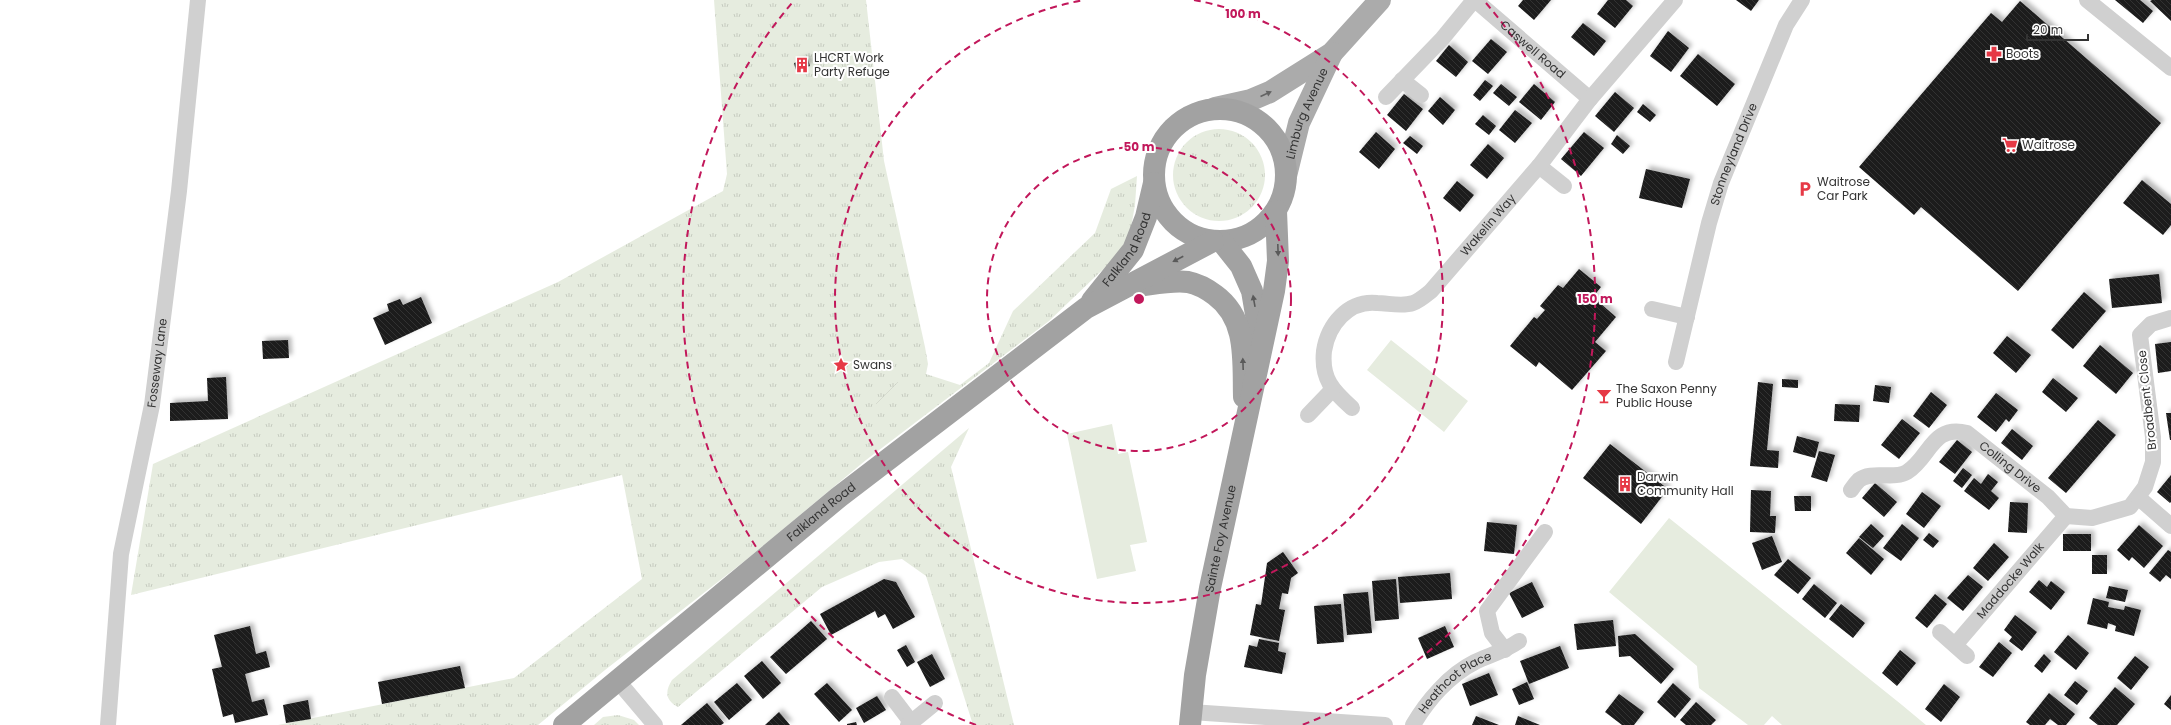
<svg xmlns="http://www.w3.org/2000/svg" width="2171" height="725" font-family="Poppins,sans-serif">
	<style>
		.grass { fill: url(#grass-tufts) }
		.park { fill: #e6ecdf }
		.garden { fill: url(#garden-furrows) }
		.building { fill: url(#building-back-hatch); filter: url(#shadow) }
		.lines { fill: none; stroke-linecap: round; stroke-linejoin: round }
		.minor { stroke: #d0d0d0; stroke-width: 16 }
		.primary { stroke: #ababab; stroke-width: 22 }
		.trunk { stroke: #a2a2a2; stroke-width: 22 }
		.oneway { fill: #636363 }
		.oneway2 { fill: #5a5a5a }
		.ring { fill: none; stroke: #c2185b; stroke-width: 2; stroke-dasharray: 7 5 }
		.labels { text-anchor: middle; stroke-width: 4; stroke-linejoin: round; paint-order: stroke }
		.street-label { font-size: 12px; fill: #333; stroke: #fff }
		.poi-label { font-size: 12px; fill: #333; stroke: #fff; text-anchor: start }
		.centre { fill: #c2185b; stroke: #fff; stroke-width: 2 }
		.ring-label { font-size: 12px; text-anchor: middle; font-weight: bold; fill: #c2185b; stroke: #fff; stroke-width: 4; stroke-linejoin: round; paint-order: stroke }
	</style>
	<defs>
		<pattern id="grass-tufts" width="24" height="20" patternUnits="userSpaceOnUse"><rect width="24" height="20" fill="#e6ecdf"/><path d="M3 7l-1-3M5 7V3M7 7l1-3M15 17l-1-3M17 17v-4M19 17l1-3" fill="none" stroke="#c6cbc0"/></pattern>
		<pattern id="garden-furrows" width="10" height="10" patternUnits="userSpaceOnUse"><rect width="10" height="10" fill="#e6ecdf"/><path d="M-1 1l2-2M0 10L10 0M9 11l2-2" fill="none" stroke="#c6cbc0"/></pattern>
		<pattern id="building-back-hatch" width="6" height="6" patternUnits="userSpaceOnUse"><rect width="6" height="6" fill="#1a1a1a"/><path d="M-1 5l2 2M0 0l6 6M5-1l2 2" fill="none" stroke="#333"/></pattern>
		<filter id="shadow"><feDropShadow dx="3.5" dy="-3.5" stdDeviation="2" flood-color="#0004"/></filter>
	</defs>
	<rect width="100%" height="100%" fill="#fff"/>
	<path class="grass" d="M714,0H866L884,161L925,347L928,364L926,374L960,385L989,363L1013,311L1095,233L1111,189L1137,176L1135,205L1130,233L1117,256L1049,321L866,460L746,560L605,670L538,725H278L514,678L642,579L622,475L131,595L153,464L558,282L723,191L727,174Z
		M1173 175a46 46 0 1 1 92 0a46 46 0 1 1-92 0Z
		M969,428L951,467L1014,725H973L926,576L902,559L879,562L822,587L678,707C665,700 665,691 672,680Z
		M618,715L634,720L639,725H594L603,717Z"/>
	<path class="park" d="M1391,340L1468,401L1444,432L1367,370Z
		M1112,424L1118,454L1128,452L1147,542L1130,545L1136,571L1097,579L1067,434Z
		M1669,518L1902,705L1926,725H1782L1772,716L1764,725H1748L1699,688L1697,666L1609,592Z"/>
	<path class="garden" d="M898,382L901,385L879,406H876V404Z"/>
	<path class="building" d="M1523,0H1551L1534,20L1518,6Z
		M1608,0H1626L1633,6L1615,28L1597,14Z
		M1736,0H1759L1751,11Z
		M2115,0H2140L2153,11L2143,23Z
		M2152,0H2171V21L2150,1Z
		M2020,1L2161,123L2018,291L1921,207L1914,215L1859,167L1991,13L2002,22Z
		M1583,23L1606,41L1594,56L1571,37Z
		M1668,31L1689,48L1671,72L1650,56Z
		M1491,39L1507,52L1488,74L1472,61Z
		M1449,45L1468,62L1456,77L1436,61Z
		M1698,54L1735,84L1717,106L1680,76Z
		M808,59L810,66L796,70L794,63Z
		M1485,80L1493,86L1480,101L1473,95Z
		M1501,84L1517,97L1509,106L1493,93Z
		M1534,84L1555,102L1541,120L1519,102Z
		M1615,92L1634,108L1614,132L1595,116Z
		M1404,94L1423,109L1406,131L1387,115Z
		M1440,97L1455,110L1443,125L1428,111Z
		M1643,104L1656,115L1650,122L1637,112Z
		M1515,110L1532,123L1515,143L1499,130Z
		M1483,115L1496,126L1489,135L1475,124Z
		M1376,132L1395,149L1379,169L1359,152Z
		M1584,132L1604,148L1581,176L1561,159Z
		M1617,135L1630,146L1623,154L1611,144Z
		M1410,136L1423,146L1417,154L1403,143Z
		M1488,144L1504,158L1487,179L1470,165Z
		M1646,169L1690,179L1682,208L1639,198Z
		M2142,180L2171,204V225L2163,235L2123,203Z
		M1457,181L1474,195L1460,212L1443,198Z
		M1579,269L1601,287L1593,297L1616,317L1595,342L1606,351L1572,390L1539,362L1536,367L1510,346L1534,317L1537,319L1545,310L1540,306L1558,285L1563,288Z
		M2159,274L2162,303L2112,308L2109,279Z
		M2084,292L2106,311L2073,349L2051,330Z
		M421,297L432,323L385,345L373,318L389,311L387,304L400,299L403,305Z
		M2007,336L2031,355L2016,373L1993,353Z
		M288,340L289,358L263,359L262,341Z
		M2171,342V371L2158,373L2155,344Z
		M2100,345L2133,373L2116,394L2083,366Z
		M226,377L228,419L170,421V403L208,401L207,378Z
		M2053,378L2078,398L2066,412L2042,392Z
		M1782,379L1798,380V388L1782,387Z
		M1758,382L1773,384L1767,450L1779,451L1778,468L1750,466Z
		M1875,385L1891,387L1889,403L1873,401Z
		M1931,392L1947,405L1929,428L1913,416Z
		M1996,393L2018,410L2009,422L2006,419L1996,432L1977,417Z
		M1835,404L1860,405L1859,422L1834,421Z
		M2166,413H2171V440H2170Z
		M1902,419L1920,433L1899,459L1881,445Z
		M2098,420L2116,435L2066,493L2048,478Z
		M2012,429L2033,446L2022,460L2001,443Z
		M1797,436L1819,442L1815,458L1793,452Z
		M1957,440L1972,452L1955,474L1939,462Z
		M1610,444L1668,489L1641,524L1583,478Z
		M1819,451L1835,455L1827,482L1811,477Z
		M1963,468L1972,475L1962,488L1953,481Z
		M1988,474L1998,482L1991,491L1999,498L1989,510L1964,491L1974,478L1981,484Z
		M2171,475V502L2170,503L2157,492Z
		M1875,483L1897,502L1884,517L1862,498Z
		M1751,490L1771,491L1770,516H1776L1775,533L1750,532Z
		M1922,492L1941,506L1924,528L1906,514Z
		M1794,496H1811V511H1795Z
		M2010,502L2028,503L2027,533L2008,532Z
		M1487,522L1517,525L1514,554L1484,551Z
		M1871,524L1884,536L1873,548L1859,537Z
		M1902,524L1919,538L1901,561L1883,548Z
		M2139,525L2163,546L2144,568L2132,557L2129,561L2117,550Z
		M1929,533L1939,541L1933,548L1923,540Z
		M2063,534H2091V551H2063Z
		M1772,536L1782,562L1762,570L1752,543Z
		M1859,538L1884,559L1871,575L1846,553Z
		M1994,543L2009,557L1988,581L1973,568Z
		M2168,550L2171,552V579L2166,575L2160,582L2149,573Z
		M1283,552L1298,573L1291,578L1288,594L1282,593L1279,609L1285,610L1279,641L1250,635L1256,604L1261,605L1267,563Z
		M2092,555H2107V574H2092Z
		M1788,559L1811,578L1798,594L1774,575Z
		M1450,573L1452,599L1400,603L1398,577Z
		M1968,575L1983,587L1963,611L1947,598Z
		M884,579L896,582L915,617L893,629L885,614L878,618L875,611L831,635L820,614Z
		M1396,579L1399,619L1375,621L1372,581Z
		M2039,580L2047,587L2051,581L2065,592L2051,610L2029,592Z
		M1532,582L1544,607L1522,618L1509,593Z
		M1814,584L1837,603L1825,618L1802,599Z
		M2109,586L2128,590L2125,602L2106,598Z
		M1368,592L1372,633L1347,635L1343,594Z
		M1935,594L1947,604L1927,628L1915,618Z
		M2093,598L2109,602L2108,607L2124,610L2125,606L2141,610L2134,636L2115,631L2116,626L2108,623L2107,629L2087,624Z
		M1341,604L1344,642L1317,644L1314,606Z
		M1841,604L1865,623L1853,638L1829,619Z
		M2015,615L2037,632L2022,651L2009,641L2012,637L2004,630Z
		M1613,620L1616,646L1577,650L1574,624Z
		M811,621L827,639L786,674L770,657Z
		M250,626L256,654L266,651L270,667L245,674L252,702L264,699L268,715L235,723L233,714L223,717L212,669L222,667L214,635Z
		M1445,626L1454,647L1427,659L1418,638Z
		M1635,634L1674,669L1661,684L1630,656L1619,657L1618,636Z
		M2068,635L2089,653L2076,670L2054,652Z
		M1259,639L1279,643L1278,651L1286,653L1282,674L1244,667L1249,645L1257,647Z
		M1999,642L2012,653L1993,677L1979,667Z
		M906,645L915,662L907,667L897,650Z
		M1560,646L1569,668L1529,684L1520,661Z
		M1900,650L1916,663L1897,686L1882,673Z
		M932,654L945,679L930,687L917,662Z
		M2044,654L2051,661L2042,673L2034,666Z
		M2135,656L2149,667L2131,690L2117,678Z
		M762,661L781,683L763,699L744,676Z
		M460,666L465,688L382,704L378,682Z
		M1489,673L1498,695L1470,706L1462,684Z
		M2075,681L2088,691L2077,705L2064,695Z
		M1527,682L1534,699L1519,705L1512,689Z
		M737,683L752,700L729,720L714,702Z
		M827,683L852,710L839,722L814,694Z
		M1673,683L1691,699L1675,718L1657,702Z
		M1944,684L1960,697L1941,722L1925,709Z
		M2115,687L2135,704L2117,725H2098L2089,718Z
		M2049,693L2075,714L2066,725H2058L2050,719L2045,725H2030L2026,722Z
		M1619,694L1644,712L1634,725H1622L1605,712Z
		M2171,695V710L2164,704Z
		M877,696L886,710L864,723L856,708Z
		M308,700L311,719L286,723L283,705Z
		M1696,702L1716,720L1711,725H1686L1680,720Z
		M707,703L724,723L721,725H681Z
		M779,712L790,725H765Z
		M1476,716L1499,725H1472Z
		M1518,716L1540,725H1515Z
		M856,722L857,725H847V724Z"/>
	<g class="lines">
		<g class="minor">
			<path id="s1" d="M1475,0L1590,99"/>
			<path d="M2087,0L2171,68"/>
			<path d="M1402,80L1421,95"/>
			<path d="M1386,97L1442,39L1474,0"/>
			<path d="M1539,166L1564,186"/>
			<path d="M1652,309L1687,317"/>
			<path id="s2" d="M1676,362L1709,223L1721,183L1786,25L1802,0"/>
			<path id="s3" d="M1352,408C1333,391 1321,379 1324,351C1328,325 1348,300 1377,303C1388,303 1402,307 1413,303C1419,301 1426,295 1431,291L1539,166L1590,99L1675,0"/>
			<path d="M1308,415L1332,390"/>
			<path id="s4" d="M1851,490C1853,487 1856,483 1859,480C1871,470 1894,480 1907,472C1930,458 1932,424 1967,433L2048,497L2066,516L2092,518L2130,507L2145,487L2153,462V437L2140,335L2151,324L2171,318"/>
			<path d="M2139,498L2171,526"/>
			<path d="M1940,632L1967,656"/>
			<path id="s5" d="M1955,645L2066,516"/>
			<path d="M1505,650L1492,633L1487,611L1545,532"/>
			<path d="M617,680L655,725"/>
			<path d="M892,697L911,722"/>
			<path d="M1191,712L1385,725"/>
			<path id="s6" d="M108,725L121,554L152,405L179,191L198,0"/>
			<path d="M908,725L935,703"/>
			<path id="s7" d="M1413,725C1427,701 1449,675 1475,662C1490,655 1505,651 1519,641"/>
		</g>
		<g class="primary">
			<path d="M1215,108L1251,100L1270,92L1332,53L1380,0"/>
			<path id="s8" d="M1286,176L1299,123L1332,53"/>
		</g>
		<g class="trunk">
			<circle cx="1220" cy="175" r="66"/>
			<path d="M1222,242L1241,266L1252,291L1260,338"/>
			<path d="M1138,286C1154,284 1172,280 1188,282C1198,284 1207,289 1215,295C1248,319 1243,361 1244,397"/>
			<path id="s9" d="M1092,301L1133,250L1146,217L1154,183"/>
			<path id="s10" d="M564,725L839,497L1086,308L1213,241"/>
			<path id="s11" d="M1190,725L1195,675L1210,588L1274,291L1278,261L1276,211"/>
		</g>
	</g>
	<defs><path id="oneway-solid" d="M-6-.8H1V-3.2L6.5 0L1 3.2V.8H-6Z"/></defs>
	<use class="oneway" href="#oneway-solid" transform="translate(1266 94) rotate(-24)"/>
	<g class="oneway2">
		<use href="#oneway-solid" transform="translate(1278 250) rotate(88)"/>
		<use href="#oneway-solid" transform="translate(1178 259) rotate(152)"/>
		<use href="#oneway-solid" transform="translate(1254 301) rotate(-100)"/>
		<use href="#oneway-solid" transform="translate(1243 364) rotate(-92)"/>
	</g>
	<g class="ring">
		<circle cx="1139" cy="299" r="152"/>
		<path d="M1194 0A304 304 0 1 1 1084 0"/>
		<path d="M976 725A456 456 0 0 1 792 3M1486 3A456 456 0 0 1 1302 725"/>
	</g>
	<defs>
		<symbol id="pharmacy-bare" viewBox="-9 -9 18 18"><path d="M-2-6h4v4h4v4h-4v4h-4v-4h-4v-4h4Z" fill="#e63946" stroke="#fff" stroke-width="2.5" paint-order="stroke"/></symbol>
		<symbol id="building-bare" viewBox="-9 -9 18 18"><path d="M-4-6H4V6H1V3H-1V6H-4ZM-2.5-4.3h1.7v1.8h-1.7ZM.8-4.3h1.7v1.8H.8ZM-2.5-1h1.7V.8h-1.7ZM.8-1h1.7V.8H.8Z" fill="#e63946" stroke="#fff" stroke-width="2.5" paint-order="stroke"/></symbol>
		<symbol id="supermarket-bare" viewBox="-9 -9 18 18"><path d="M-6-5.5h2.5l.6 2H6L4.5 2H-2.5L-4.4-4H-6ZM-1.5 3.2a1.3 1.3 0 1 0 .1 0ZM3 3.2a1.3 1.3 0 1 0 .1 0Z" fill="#e63946" stroke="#fff" stroke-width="2.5" paint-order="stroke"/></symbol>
		<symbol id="parking-bare" viewBox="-9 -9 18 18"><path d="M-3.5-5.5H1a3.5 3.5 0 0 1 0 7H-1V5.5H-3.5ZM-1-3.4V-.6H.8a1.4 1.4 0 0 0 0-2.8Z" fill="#e63946" stroke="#fff" stroke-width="2.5" paint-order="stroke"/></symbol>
		<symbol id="sight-bare" viewBox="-9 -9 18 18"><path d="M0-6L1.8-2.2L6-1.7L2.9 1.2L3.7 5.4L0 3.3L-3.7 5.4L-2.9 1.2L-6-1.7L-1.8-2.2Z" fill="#e63946" stroke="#fff" stroke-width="2.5" paint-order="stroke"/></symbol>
		<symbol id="bar-bare" viewBox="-9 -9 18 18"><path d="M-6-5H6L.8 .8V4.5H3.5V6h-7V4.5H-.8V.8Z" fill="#e63946" stroke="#fff" stroke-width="2.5" paint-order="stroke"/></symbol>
	</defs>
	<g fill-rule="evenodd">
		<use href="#pharmacy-bare" x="1983" y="43" width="22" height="22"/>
		<use href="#building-bare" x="791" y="54" width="22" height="22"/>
		<use href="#supermarket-bare" x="1999" y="134" width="22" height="22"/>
		<use href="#parking-bare" x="1794" y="178" width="22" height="22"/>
		<use href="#sight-bare" x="830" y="354" width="22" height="22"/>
		<use href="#bar-bare" x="1593" y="385" width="22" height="22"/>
		<use href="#building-bare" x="1614" y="473" width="22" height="22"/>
	</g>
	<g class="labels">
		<g class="street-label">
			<text dy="4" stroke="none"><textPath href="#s1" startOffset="76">Caswell Road</textPath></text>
			<text dy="4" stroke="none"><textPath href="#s8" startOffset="66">Limburg Avenue</textPath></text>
			<text dy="4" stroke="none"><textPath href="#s2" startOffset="216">Stonneyland Drive</textPath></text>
			<text dy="4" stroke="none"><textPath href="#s3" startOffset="291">Wakelin Way</textPath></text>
			<text dy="4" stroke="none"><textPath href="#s9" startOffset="63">Falkland Road</textPath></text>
			<text dy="4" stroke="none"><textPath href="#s6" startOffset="366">Fosseway Lane</textPath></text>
			<text transform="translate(2147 400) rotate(-96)" y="4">Broadbent Close</text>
			<text dy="4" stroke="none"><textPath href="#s4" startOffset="194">Colling Drive</textPath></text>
			<text dy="4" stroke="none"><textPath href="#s10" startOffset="334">Falkland Road</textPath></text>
			<text dy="4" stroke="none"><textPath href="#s11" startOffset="189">Sainte Foy Avenue</textPath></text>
			<text dy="4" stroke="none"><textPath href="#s5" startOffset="85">Maddocke Walk</textPath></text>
			<text dy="4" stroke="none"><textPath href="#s7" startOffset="61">Heathcot Place</textPath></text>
		</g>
		<g class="poi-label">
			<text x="2006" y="58">Boots</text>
			<text x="814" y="62">LHCRT Work<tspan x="814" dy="14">Party Refuge</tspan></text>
			<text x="2022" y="149">Waitrose</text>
			<text x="1817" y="186">Waitrose<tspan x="1817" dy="14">Car Park</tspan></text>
			<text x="853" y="369">Swans</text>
			<text x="1616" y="393">The Saxon Penny<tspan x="1616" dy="14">Public House</tspan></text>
			<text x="1637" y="481">Darwin<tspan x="1637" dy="14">Community Hall</tspan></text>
		</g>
	</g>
	<circle cx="1139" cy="299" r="6" class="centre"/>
	<g class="ring-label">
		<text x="1243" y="18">100 m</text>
		<text x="1139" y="151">50 m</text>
		<text x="1595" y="303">150 m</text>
	</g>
	<path d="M2027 34v6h61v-6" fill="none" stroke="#333333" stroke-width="2"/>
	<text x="2033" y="34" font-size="12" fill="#333333" stroke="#ffffff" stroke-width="3" paint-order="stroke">20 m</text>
</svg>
